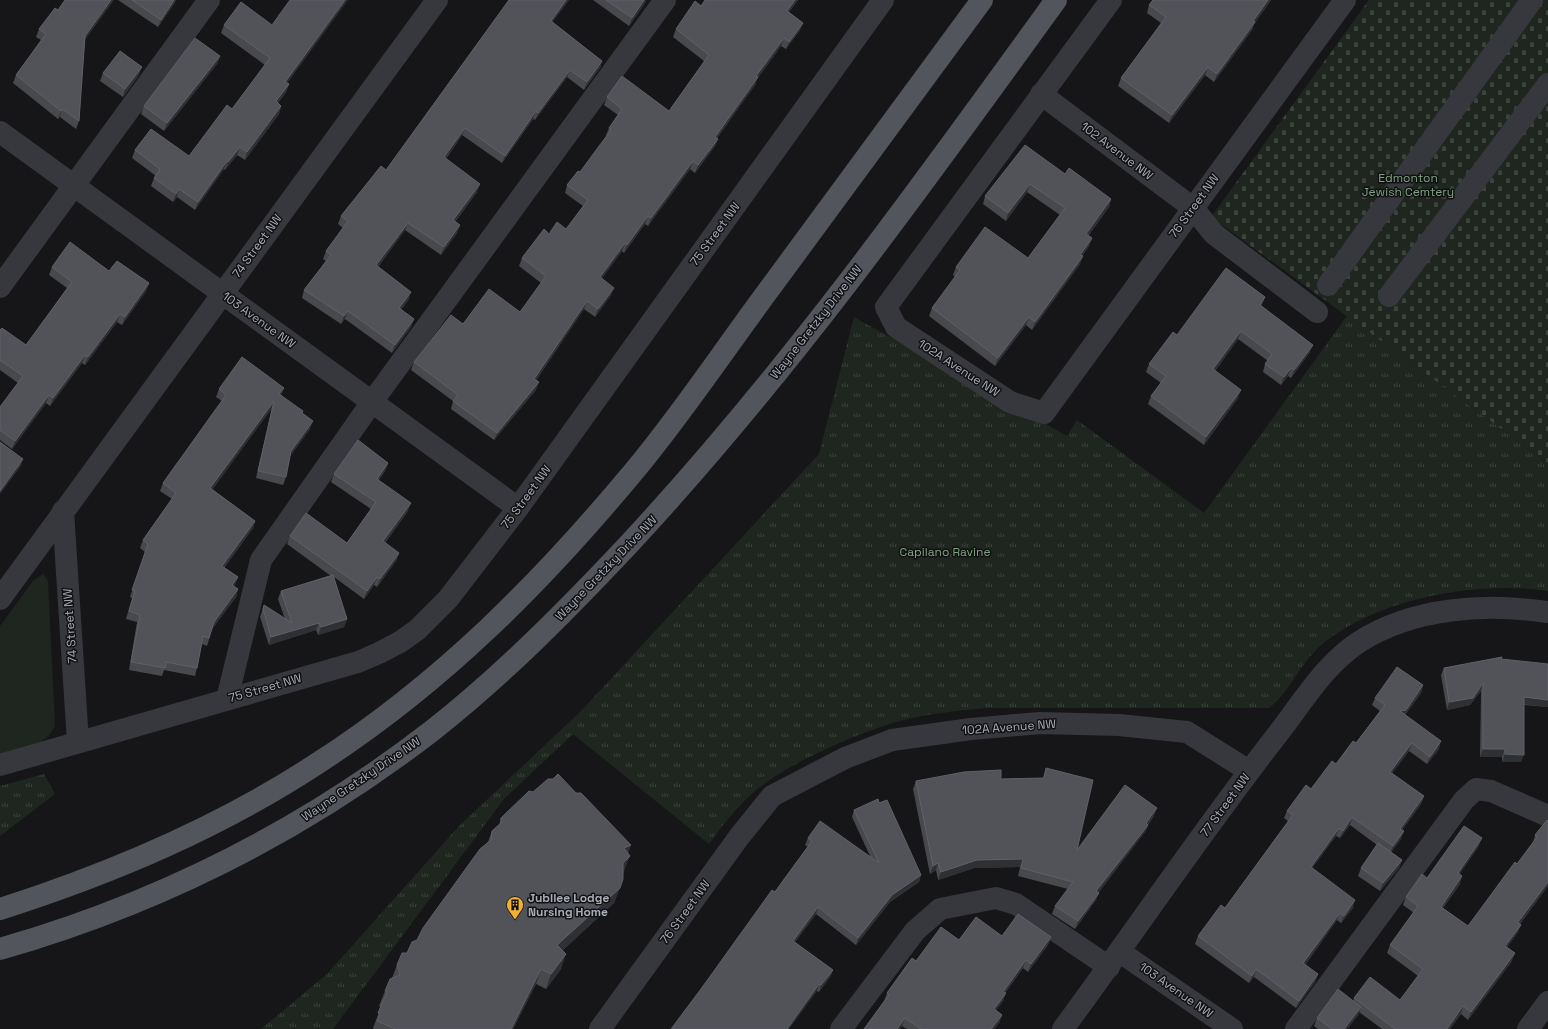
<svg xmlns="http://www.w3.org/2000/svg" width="1548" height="1029" font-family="'Space Grotesk',sans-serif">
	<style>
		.green { fill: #1e261f }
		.cemetery { fill: url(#cemetery-stones) }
		.park { fill: url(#park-tufts) }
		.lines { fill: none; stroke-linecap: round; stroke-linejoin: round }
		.minor { stroke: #37383d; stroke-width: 22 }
		.major { stroke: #53555c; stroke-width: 22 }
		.wall { fill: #47494d }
		.shaded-wall { fill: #2f3033 }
		.building { fill: #525359; stroke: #5f6168 }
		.labels { text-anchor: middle; stroke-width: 3; stroke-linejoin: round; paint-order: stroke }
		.street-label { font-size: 12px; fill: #a8adb8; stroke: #111113 }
		.park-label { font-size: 12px; fill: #7fa381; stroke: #111113 }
		.poi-label { font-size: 12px; font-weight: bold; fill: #a8adb8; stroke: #111113; text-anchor: start }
	</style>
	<defs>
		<pattern id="cemetery-stones" width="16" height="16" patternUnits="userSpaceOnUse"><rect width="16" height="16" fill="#1e261f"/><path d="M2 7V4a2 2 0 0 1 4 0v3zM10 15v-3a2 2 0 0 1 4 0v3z" fill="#3c433d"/></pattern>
		<pattern id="park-tufts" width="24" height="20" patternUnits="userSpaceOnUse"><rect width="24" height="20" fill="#1e261f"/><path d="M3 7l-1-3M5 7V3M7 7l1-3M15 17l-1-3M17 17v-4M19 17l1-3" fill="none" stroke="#3c433d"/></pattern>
	</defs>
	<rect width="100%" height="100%" fill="#161618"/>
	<path class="green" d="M43,574L48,581L55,726C46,747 20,748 0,754V626L33,581Z"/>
	<path class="cemetery" d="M1369,0H1548V463L1211,217Z"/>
	<path class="park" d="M1347,316L1548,463V591C1477,580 1373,599 1319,647C1299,665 1291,691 1269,708H985C955,711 925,714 896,722C854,735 800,758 764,784C742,800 725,822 709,844L573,734L504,799L333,1029H261L327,974L459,826L581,711L819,454L854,317L1067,436L1077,420L1204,513Z
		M44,774L55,794L0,836V786Z"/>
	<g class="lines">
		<path class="minor" d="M1111,0L886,307L896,327L1010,402L1044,413L1345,0
			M1041,94L1193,208L1214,234L1317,312
			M0,132L518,508
			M1328,285L1532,0
			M0,287L209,0
			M1389,296L1548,84
			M63,511L78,742
			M0,599L437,0
			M227,699L261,560L372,402L665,0
			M0,765L358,662L379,653L400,642L417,630L448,599L518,508L883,0
			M1120,952L1232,1029
			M600,1029L739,837L772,796L845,758L892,740L971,729L1040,723L1119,725L1187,732L1249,771
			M841,1029L915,931L940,909L996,898L1016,904L1109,967
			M1063,1029C1135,931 1203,830 1277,735C1302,703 1324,665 1359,642C1414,607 1485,603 1548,612
			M1296,1029L1464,800L1476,789L1491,791L1548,816
			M1528,1029L1548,1002"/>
		<path class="major" d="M0,909C112,873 219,828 318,763C442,683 541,583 635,470C680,416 720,356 762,299C835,199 909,100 982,0
			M0,949C157,904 304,830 433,730C504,674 567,610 629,544C786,375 921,187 1056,0"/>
	</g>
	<path class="wall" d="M118,0H176L174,4L158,27Z
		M509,0H569L552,22L602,61L600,68L584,90L567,77L535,120L533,119L502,163L462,135L446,159L477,192L455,222L457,233L441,255L405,230L378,267L409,299L401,310L414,319L411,327L392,353L345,319L341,324L302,298L304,290L326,261L323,259L326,251L343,228L338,224L341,216L386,170Z
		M593,0H646L645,3L629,26Z
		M705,0H798L789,12L803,23L800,30L786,49L781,46L757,79L755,85L717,138L718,139L715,146L695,173L690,169L648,226L645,224L624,253L622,251L602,278L611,295L595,317L584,309L536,380V390L494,440L451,409L453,401L411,370L414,362L463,324L520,312L541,283L519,266L522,258L549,234L566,229L583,206L565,193L567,185L580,172L607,136L606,135L609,128L618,115L604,105L607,97L669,111L704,61L673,37L676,29L701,6Z
		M1153,0H1271L1254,24L1252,30L1214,82L1205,75L1169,123L1118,86L1121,78L1161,23L1147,13L1149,5Z
		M58,10L84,40L79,121L76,129L60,117L58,119L13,83L16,75L41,40L36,37L39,29Z
		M224,25H272L322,35L287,83L289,84L286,92L278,103L281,106L279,114L245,160L237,155L225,170L224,169L195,210L177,197L173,202L151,186L154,178L156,176L132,158L135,150L189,156L232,109L265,65L221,33Z
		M220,56L217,64L164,131L141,114L144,106Z
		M103,73L139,75L123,97L100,81Z
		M1065,174L1111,199L1109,207L1088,236L1092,238L1089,246L1082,256L1080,264L1032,330L1026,325L995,366L929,316L932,308L955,277L953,275L956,267L1028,258L1060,215L1027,192L1006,221L983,204L985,196Z
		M52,267L109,271L149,283L146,291L122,325L117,322L85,365L82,363L50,406L46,403L12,449L0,440V407L18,383L0,370V330L26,345L67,288L49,275Z
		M1265,297L1261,306L1310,352L1291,378L1288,376L1281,385L1263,372L1265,364L1268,361L1238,339L1215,371L1238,398L1204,445L1148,404L1151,396L1161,383L1146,372L1149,364L1177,335Z
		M219,389L281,395L302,414L310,429L290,456L286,477L283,485L256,478L272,408L212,489L255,521L253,528L224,568L238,577L234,586L238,589L236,597L212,629L207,646L202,644L197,668L195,676L164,670L162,676L129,670L137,622L126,619L132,598L130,597L145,552L140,548L143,540L172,499L160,491L163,483L222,401L216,397Z
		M388,463L385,471L379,480L408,511L385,543L399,553L396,561L377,587L374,585L364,599L334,577L347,619L344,627L318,635L316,630L269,645L260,617L264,605L285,619L278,599L281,591L331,576L287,544L290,536L347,543L371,509L331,482L334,474Z
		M1502,659L1548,707L1524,705L1521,762H1502V757H1480L1481,691L1470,705L1447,710L1441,675L1444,668Z
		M1423,685L1421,693L1405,715L1439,749L1427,764L1409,751L1392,773L1424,796L1421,804L1402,830L1401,839L1391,852L1402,860L1399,868L1380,891L1358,876L1361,868L1377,845L1350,825L1340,838L1336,836L1312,868L1353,908L1341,923L1337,920L1305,965L1318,974L1315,982L1296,1008L1254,977L1249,983L1195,944L1198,936L1225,908L1288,821L1284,818L1287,811L1311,789L1356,743L1380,711L1372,705L1375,698Z
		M1046,768L1077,850L1154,816L1148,825L1145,832L1098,892L1096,900L1075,929L1052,914L1055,906L1068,889L1018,876L1020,867L974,868L938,880L936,870L930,874L913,789L916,781L1043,778Z
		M879,803L921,875L919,882L890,902L856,945L816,914L795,942L833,970L830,977L819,992L817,991L701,989L785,878L808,847L805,845L808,838L870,856L852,817L854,810Z
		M501,818L628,854L624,871L623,873V879L614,903L563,950L561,969L546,989L536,984L513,1029H374L373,1028L381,1007L379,1006L385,991L392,978L397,965L417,940L488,842L492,831L499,825Z
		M1547,820L1548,886L1520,924L1518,932L1507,947L1512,961L1468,1020L1461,1014L1450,1029H1382L1359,1012L1358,1015L1347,1029H1318L1314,1026L1317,1018L1353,1001L1354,998L1400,1000L1418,976L1387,953L1390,945L1414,913L1403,905L1406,897L1427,878L1479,846L1459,874L1460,884L1443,908L1468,926L1517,864L1533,843L1535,835Z
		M1002,936L1051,937L1048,945L1028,972L1023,968L1005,993L1003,1001L996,1010L1002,1015L999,1023L994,1029H907L902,1026L900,1029H864L884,1001L887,993L916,961L959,940Z"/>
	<path class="shaded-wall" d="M111,0H114L82,44L85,36Z
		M174,0H176L174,4L158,27L161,20Z
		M345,0H348L282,90L285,82Z
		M566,0H569L548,28L551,21Z
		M644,0H646L645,3L629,26L632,18Z
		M795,0H798L784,18L787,11Z
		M1268,0H1271L1254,24L1252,30L1214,82L1217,74L1253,21Z
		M803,23L800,30L786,49L789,42Z
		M784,38L781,46L757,79L755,85L712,144L715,137L756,76Z
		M220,56L217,64L164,131L167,123Z
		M602,61L600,68L584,90L587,82Z
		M142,67L139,75L123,97L125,89Z
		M1208,67L1205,75L1169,123L1172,115Z
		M570,70L567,77L535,120L538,113Z
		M289,84L286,92L273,109L276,101Z
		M281,106L279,114L245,160L247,152Z
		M62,109L60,117L58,119L61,111Z
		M536,111L533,119L502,163L505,156Z
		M465,128L462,135L441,165L444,157Z
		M718,139L715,146L695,173L698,165Z
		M240,147L237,155L225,170L228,162Z
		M227,161L224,169L195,210L198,202Z
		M693,161L690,169L648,226L651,218Z
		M480,184L477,192L450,228L453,220Z
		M1030,184L1027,192L1006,221L1008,213Z
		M179,189L177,197L173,202L176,194Z
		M1111,199L1109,207L1083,242L1086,234Z
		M648,216L645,224L624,253L627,245Z
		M408,223L405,230L373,273L376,265Z
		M460,225L457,233L441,255L444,247Z
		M1092,238L1089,246L1077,262L1080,255Z
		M625,243L622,251L597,285L600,277Z
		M1083,256L1080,264L1032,330L1035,322Z
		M149,283L146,291L122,325L125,317Z
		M614,288L611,295L595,317L598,309Z
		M411,292L409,299L396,316L399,308Z
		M1265,297L1262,305L1257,313L1260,305Z
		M587,301L584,309L532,387L534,379Z
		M348,311L345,319L341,324L344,316Z
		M120,314L117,322L85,365L88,357Z
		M1029,317L1026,325L995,366L998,358Z
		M414,319L411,327L392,353L395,345Z
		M1241,331L1238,339L1210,377L1213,369Z
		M1313,345L1310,352L1291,378L1294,370Z
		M85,355L82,363L50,406L53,398Z
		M1291,368L1288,376L1281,385L1284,377Z
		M539,382L536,390L494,440L497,433Z
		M284,388L281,396L279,394Z
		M1241,390L1238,398L1204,445L1206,437Z
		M49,395L46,403L12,449L15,441Z
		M274,401L272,408L208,496L210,488Z
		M313,421L310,429L289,458L291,451Z
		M23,459L21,466L0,494V491Z
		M388,463L385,471L374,487L377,479Z
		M411,503L408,511L380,549L383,541Z
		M255,521L253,528L219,574L222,566Z
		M399,553L396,561L377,587L380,579Z
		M238,577L235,585L229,593L232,585Z
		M377,577L374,585L364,599L367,591Z
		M238,589L236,597L211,630L214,622Z
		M347,619L344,627L318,635L321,627Z
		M319,623L316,630L269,645L271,637Z
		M1483,683L1481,691L1470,705L1447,710L1449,702Z
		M1423,685L1421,693L1403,717L1400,711Z
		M1524,697L1548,700V707L1521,704Z
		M1441,741L1439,749L1427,764L1430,757Z
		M1412,743L1409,751L1387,779L1390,772Z
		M1483,749H1505L1502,757H1480Z
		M1505,754L1524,755L1521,762H1502Z
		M1424,796L1421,804L1397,836L1400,829Z
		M1157,808L1154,816L1147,825H1148L1145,832L1094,899L1096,891Z
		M1352,817L1350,825L1340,838L1343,831Z
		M1339,828L1336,836L1308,874L1311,867Z
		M1404,831L1401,839L1390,854L1393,846Z
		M1482,838L1479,846L1455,881L1458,873Z
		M631,845L626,860L624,848Z
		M630,856L624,871L617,878L623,863Z
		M1023,859L1020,867L974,868L938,880L941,872L977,860Z
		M1402,860L1399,868L1380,891L1383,883Z
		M938,863L936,870L930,874L933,866Z
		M921,875L919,882L890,902L856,945L858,938L892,895Z
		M1462,876L1460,884L1438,914L1441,907Z
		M1548,882V886L1515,930L1518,922Z
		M620,888L614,903L552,960L557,945Z
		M1099,893L1096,900L1075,929L1078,921Z
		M1355,900L1353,908L1341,923L1344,916Z
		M818,907L816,914L790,948L793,941Z
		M1340,913L1337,920L1301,971L1303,963Z
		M1521,925L1518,932L1503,953L1505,946Z
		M1051,937L1048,945L1028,972L1031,964Z
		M1515,953L1512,961L1468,1020L1471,1012Z
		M566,954L561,969L546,989L551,974Z
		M1026,960L1023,968L1000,999L1003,992Z
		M541,969L536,984L513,1029H511Z
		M1256,969L1254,977L1249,983L1252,976Z
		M833,970L830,977L819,992L821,985Z
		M1318,974L1315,982L1296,1008L1299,1001Z
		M819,984L817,991L789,1029H787Z
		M1006,993L1003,1001L991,1017L994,1009Z
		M1463,1006L1461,1014L1450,1029H1447Z
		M1361,1007L1358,1015L1347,1029H1344Z
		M1002,1015L999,1023L994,1029H991Z
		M905,1018L902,1026L900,1029H897Z"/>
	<path class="building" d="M65,0H111L85,36L79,121L62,109L61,111L16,75L46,34L39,29L55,8L58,10Z
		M132,0H174L161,20Z
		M290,0H345L285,82L289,84L276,101L281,106L247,152L240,147L228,162L227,161L198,202L179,189L176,194L154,178L160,169L135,150L151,129L189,156L227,105L232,109L270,58L224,25L241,2L272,25Z
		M509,0H566L551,21L602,61L587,82L570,70L538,113L536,111L505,156L465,128L444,157L480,184L453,220L460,225L444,247L408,223L376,265L411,292L399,308L414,319L395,345L348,311L344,316L304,290L331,255L326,251L348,221L341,216L381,166L386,170Z
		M606,0H644L632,18Z
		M705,0H795L787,11L803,23L789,42L784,38L756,76L758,77L715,137L718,139L698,165L693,161L651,218L648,216L627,245L625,243L600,277L614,288L598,309L587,301L534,379L539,382L497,433L453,401L458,395L414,362L451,315L463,324L489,289L520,312L546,276L522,258L544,229L549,234L557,222L566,229L588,200L567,185L578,171L580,172L611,130L609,128L622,109L607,97L622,76L669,111L709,55L676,29L695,1L701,6Z
		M1153,0H1268L1253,21L1255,22L1217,74L1208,67L1172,115L1121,78L1166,17L1149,5Z
		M195,38L220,56L167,123L144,106Z
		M120,51L142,67L125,89L103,73Z
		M1025,145L1065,174L1069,168L1111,199L1086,234L1092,238L1080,255L1083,256L1035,322L1029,317L998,358L932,308L960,270L956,267L985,227L1028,258L1065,208L1030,184L1008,213L985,196Z
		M70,242L109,271L117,261L149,283L125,317L120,314L88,357L85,355L53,398L49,395L15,441L0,430V407L23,376L0,360V330L2,328L26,345L72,282L52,267Z
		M1226,268L1265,297L1260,305L1313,345L1294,370L1291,368L1284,377L1265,364L1272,354L1241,331L1213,369L1241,390L1206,437L1151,396L1166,376L1149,364L1173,332L1177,335Z
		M242,357L284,388L279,394L303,411L302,413L313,421L291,451L286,477L258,471L274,401L210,488L255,521L222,566L238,577L232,585L238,589L214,622L209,638L203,636L197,668L166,662L165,668L131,662L140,615L129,611L135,591L132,590L148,544L143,540L176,493L163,483L226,395L219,389Z
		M358,440L388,463L377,479L411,503L383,541L399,553L380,579L377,577L367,591L290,536L306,513L347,543L376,502L334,474Z
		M0,442L23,459L0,491Z
		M333,575L347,619L321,627L319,623L271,637L263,609L264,605L292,623L281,591Z
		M1502,657L1501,659L1548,664V700L1524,697V755L1505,754V749H1483V683L1473,698L1449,702L1444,668Z
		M1397,667L1423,685L1406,710L1400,711L1441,741L1430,757L1412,743L1390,772L1424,796L1400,829L1404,831L1393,846L1352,817L1343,831L1339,828L1311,867L1355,900L1344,916L1340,913L1303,963L1318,974L1299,1001L1256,969L1252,976L1198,936L1221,905L1225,908L1293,815L1287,811L1306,785L1311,789L1332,761L1336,764L1353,741L1356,743L1385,705L1375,698Z
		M1046,768L1093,780L1077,850L1125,785L1157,808L1146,823L1148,825L1096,891L1099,893L1078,921L1055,906L1073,882L1021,868L1023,859L977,860L941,872L938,863L933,866L916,781L964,772L1001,770V779L1044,778Z
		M558,774L576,793H581L631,845L624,848L630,856L623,863V879L620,888L557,945L566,954L551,974L541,969L511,1029H395L377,1021L380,1014L378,1013L387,992L385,991L390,979L400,975L397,965L402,953H407L412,942L417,940L423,928L480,849L491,840L492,831L501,823V818L529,791L533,792L548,779H553Z
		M878,799L879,803L887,800L921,875L892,895L858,938L818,907L793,941L833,970L821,985L819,984L787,1029H671L701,989L772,890L775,892L785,878L812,841L808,838L820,821L879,863L854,810Z
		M1547,820L1548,821V882L1518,922L1521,925L1505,946L1515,953L1471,1012L1463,1006L1447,1029H1395L1354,998L1370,977L1400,1000L1423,969L1390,945L1418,906L1406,897L1422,874L1427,878L1464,826L1482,838L1458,873L1462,876L1441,907L1468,926L1515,862L1517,864L1537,837L1535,835Z
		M1378,843L1402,860L1383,883L1361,868Z
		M1018,914L1051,937L1031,964L1026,960L1003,992L1006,993L994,1009L1002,1015L991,1029H921L905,1018L897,1029H864L889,995L887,993L912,958L916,961L941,927L959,940L976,917L1002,936Z
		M1338,989L1361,1007L1344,1029H1332L1317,1018Z"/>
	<defs>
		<symbol id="building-pin" viewBox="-11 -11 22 30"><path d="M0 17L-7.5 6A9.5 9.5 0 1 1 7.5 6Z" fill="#f2b134" stroke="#111113"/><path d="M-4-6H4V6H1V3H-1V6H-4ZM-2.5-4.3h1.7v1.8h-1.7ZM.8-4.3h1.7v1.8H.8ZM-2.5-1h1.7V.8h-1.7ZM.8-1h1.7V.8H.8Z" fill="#111"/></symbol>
	</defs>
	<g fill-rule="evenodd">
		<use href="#building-pin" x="505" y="895" width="20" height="27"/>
	</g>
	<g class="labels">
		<g class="street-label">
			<text transform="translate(1117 151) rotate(37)" y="4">102 Avenue NW</text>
			<text transform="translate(1194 206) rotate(-54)" y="4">76 Street NW</text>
			<text transform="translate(715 234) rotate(-54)" y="4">75 Street NW</text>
			<text transform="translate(257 246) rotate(-54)" y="4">74 Street NW</text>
			<text transform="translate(259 320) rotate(36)" y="4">103 Avenue NW</text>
			<text transform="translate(816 322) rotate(-52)" y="4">Wayne Gretzky Drive NW</text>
			<text transform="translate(959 368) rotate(33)" y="4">102A Avenue NW</text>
			<text transform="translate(526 497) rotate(-54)" y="4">75 Street NW</text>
			<text transform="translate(606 568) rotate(-46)" y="4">Wayne Gretzky Drive NW</text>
			<text transform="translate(70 626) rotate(-94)" y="4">74 Street NW</text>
			<text transform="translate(265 688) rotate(-16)" y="4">75 Street NW</text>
			<text transform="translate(1009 727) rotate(-4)" y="4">102A Avenue NW</text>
			<text transform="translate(361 779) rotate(-34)" y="4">Wayne Gretzky Drive NW</text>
			<text transform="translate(1225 805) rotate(-54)" y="4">77 Street NW</text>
			<text transform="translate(685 912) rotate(-54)" y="4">76 Street NW</text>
			<text transform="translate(1176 990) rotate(35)" y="4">103 Avenue NW</text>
		</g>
		<g class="park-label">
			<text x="1408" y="182">Edmonton<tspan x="1408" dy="14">Jewish Cemtery</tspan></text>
			<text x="945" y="556">Capilano Ravine</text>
		</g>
		<g class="poi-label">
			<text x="528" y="902">Jubilee Lodge<tspan x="528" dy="14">Nursing Home</tspan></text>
		</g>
	</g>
</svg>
